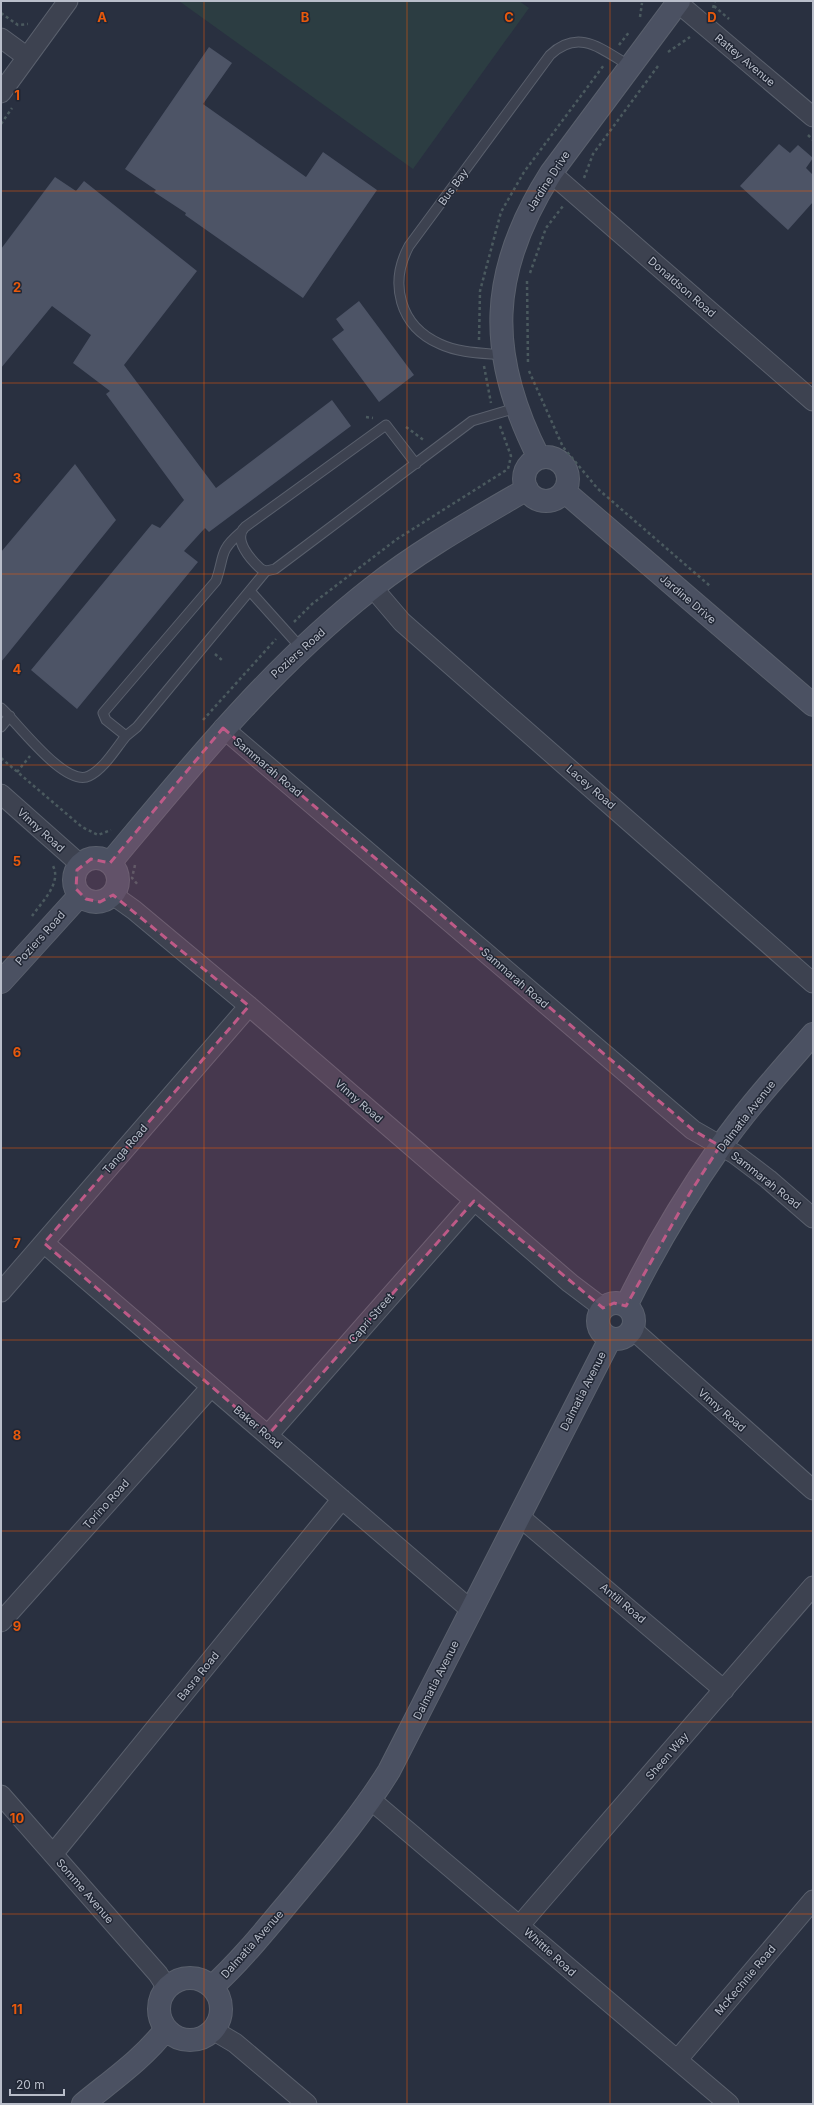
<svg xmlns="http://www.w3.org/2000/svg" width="814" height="2105" font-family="Inter,sans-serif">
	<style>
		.green { fill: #2c3d42 }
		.building { fill: #4d5466 }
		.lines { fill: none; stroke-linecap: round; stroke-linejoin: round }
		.lane-casing { stroke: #5a606d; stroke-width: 11 }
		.street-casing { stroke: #5a606d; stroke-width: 21 }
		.secondary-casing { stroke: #5a606d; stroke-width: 24 }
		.path { stroke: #4b5a5f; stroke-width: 2.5; stroke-dasharray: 3 3; stroke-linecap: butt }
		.lane { stroke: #3d4250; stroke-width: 9 }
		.street { stroke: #3d4250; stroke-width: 19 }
		.secondary { stroke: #4b5162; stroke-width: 22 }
		.marked { fill: #be5a87; fill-opacity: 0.2; stroke: #be5a87; stroke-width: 3; stroke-dasharray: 8 5; stroke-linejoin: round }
		.grid { fill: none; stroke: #e8590c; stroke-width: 1; stroke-opacity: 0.55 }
		.labels { text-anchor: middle; stroke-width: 3; stroke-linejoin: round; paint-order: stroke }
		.street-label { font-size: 11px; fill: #b9beca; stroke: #212735 }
		.grid-label { font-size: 13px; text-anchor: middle; font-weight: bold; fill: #e8590c; stroke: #212735; stroke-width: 3; stroke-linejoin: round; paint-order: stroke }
	</style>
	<rect width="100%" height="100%" fill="#293040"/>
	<path class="green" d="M179,1H519L529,8L413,169Z"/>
	<path class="building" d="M209,47L232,63L203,104L306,177L323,152L377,190L303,298L185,215L186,213L154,192L156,190L125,169Z
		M779,144L790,153L798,145L813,158L806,168L813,175V202L788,230L740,186Z
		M55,177L76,191L84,181L197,271L124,365L216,488L332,400L351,426L209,532L205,528L184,551L198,562L77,709L31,670L152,524L160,528L184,500L106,394L110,391L73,363L91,335L52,306L1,368V249Z
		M359,301L414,375L379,402L332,339L344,330L336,319Z
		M75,464L116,520L1,662V552Z"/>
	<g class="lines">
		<defs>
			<path id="lane" d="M503,355C482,353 459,353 440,344C399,326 389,283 409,246L550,55C579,28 601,49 630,66
				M416,464L386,425L245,527C232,539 251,560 261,569L266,571L275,569L472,421L516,408
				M240,533C218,552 225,556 216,581L103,713L106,720L126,736L137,727L266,571
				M250,591L302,649
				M1,708C17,722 65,788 89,776C104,769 116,748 126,736
				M1,727L10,716"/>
			<path id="street" d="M678,3L813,117
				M1,38L27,57
				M1,93L68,1
				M551,173L813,401
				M373,588L402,622L813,983
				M223,728L693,1130L735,1154L768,1179L813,1218
				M1,794L81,865
				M113,895L134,910L249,1006L570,1283L603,1308
				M44,1243L472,1611
				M1,1292L249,1006
				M632,1329L813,1490
				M268,1435L474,1201
				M520,1517L724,1690
				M1,1622L211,1387
				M1,1795L158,1974L167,1988
				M371,1800L729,2104
				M53,1854L342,1499
				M520,1925L813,1586
				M213,2030L235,2043L307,2104
				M678,2059L813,1900"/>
			<path id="secondary" d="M524 479a22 22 0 1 1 44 0a22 22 0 1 1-44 0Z
				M539,458C486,354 488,272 551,173L679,1
				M564,491L813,705
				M74 880a22 22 0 1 1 44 0a22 22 0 1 1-44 0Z
				M110,863C192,765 271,667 372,588C420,550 474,520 527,489
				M1,982L80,895
				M598 1321a18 18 0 1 1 36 0a18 18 0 1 1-36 0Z
				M626,1306C653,1251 685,1197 720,1147C748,1107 781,1071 813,1034
				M159 2009a31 31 0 1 1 62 0a31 31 0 1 1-62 0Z
				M212,1987C244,1958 271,1923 299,1890C331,1851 363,1813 389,1771L610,1339
				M83,2104C112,2080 143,2059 166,2029"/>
		</defs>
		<use href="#lane" class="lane-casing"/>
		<use href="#street" class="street-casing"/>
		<use href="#secondary" class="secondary-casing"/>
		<path class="path" d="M714,6L729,19
			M713,8L715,1
			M1,13L18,25L28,24
			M640,17L642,3
			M619,45L630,31
			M668,52L690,37
			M1,124L12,108
			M808,135L813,140
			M584,178L593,154L658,66
			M530,273L546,228L563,206
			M527,281L528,364
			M479,340L480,291L501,212L524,172L604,65
			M484,366L491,403
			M529,371L563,447L598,489L710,586
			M366,417L373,418
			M406,427L425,441
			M294,622L312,604L397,539L508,469L511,456L500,426
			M215,654L223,661
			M203,720L276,639
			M1,758L82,827L98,835L111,830
			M17,772L30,756
			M135,865L132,878L139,886
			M32,916C41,903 62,883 53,866"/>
		<use href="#lane" class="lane"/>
		<use href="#street" class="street"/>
		<use href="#secondary" class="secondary"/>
	</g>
	<path class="marked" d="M223,728L693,1130L720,1146L690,1193L626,1306L614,1303L603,1308L474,1201L268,1435L44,1243L249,1006L113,895L100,902L86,899L76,889L77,870L91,859L110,863Z"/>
	<path class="grid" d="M204,1V2104M407,1V2104M610,1V2104M1,191H813M1,383H813M1,574H813M1,765H813M1,957H813M1,1148H813M1,1340H813M1,1531H813M1,1722H813M1,1914H813"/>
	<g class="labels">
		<g class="street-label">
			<text transform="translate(745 60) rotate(40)" y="4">Rattey Avenue</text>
			<text transform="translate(548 181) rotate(-57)" y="4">Jardine Drive</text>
			<text transform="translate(453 187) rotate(-54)" y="4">Bus Bay</text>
			<text transform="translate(682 287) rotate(41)" y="4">Donaldson Road</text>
			<text transform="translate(688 599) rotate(40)" y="4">Jardine Drive</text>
			<text transform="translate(298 653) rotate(-42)" y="4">Poziers Road</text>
			<text transform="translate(268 767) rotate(40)" y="4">Sammarah Road</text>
			<text transform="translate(591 787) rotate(41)" y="4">Lacey Road</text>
			<text transform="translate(41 830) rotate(42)" y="4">Vinny Road</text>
			<text transform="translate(40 938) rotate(-48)" y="4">Poziers Road</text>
			<text transform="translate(515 978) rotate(41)" y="4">Sammarah Road</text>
			<text transform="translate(359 1101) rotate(41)" y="4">Vinny Road</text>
			<text transform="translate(746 1116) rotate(-52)" y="4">Dalmatia Avenue</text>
			<text transform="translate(125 1149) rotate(-49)" y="4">Tanga Road</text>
			<text transform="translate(766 1180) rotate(38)" y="4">Sammarah Road</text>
			<text transform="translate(371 1318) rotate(-49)" y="4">Capri Street</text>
			<text transform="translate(583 1391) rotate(-63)" y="4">Dalmatia Avenue</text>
			<text transform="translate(722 1410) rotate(41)" y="4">Vinny Road</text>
			<text transform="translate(258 1427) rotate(40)" y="4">Baker Road</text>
			<text transform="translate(106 1504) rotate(-48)" y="4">Torino Road</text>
			<text transform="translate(623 1603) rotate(40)" y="4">Antill Road</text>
			<text transform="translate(198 1676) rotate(-51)" y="4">Basra Road</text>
			<text transform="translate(436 1680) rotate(-63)" y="4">Dalmatia Avenue</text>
			<text transform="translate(667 1756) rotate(-49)" y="4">Sheen Way</text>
			<text transform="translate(85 1891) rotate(49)" y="4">Somme Avenue</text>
			<text transform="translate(252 1944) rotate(-48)" y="4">Dalmatia Avenue</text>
			<text transform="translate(550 1952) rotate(42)" y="4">Whittle Road</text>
			<text transform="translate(745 1980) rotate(-50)" y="4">McKechnie Road</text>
		</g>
	</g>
	<g class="grid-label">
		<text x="102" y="22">A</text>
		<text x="305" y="22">B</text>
		<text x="509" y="22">C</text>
		<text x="712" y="22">D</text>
		<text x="17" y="100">1</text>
		<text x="17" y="292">2</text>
		<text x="17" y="483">3</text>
		<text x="17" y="674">4</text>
		<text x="17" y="866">5</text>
		<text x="17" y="1057">6</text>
		<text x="17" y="1248">7</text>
		<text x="17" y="1440">8</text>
		<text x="17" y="1631">9</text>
		<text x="17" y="1823">10</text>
		<text x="17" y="2014">11</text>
	</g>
	<rect width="814" height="2105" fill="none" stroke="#b9beca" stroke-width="4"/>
	<path d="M10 2089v6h54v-6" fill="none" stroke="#b9beca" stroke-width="2"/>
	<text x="16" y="2089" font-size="12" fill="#b9beca" stroke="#212735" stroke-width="3" paint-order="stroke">20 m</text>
</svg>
